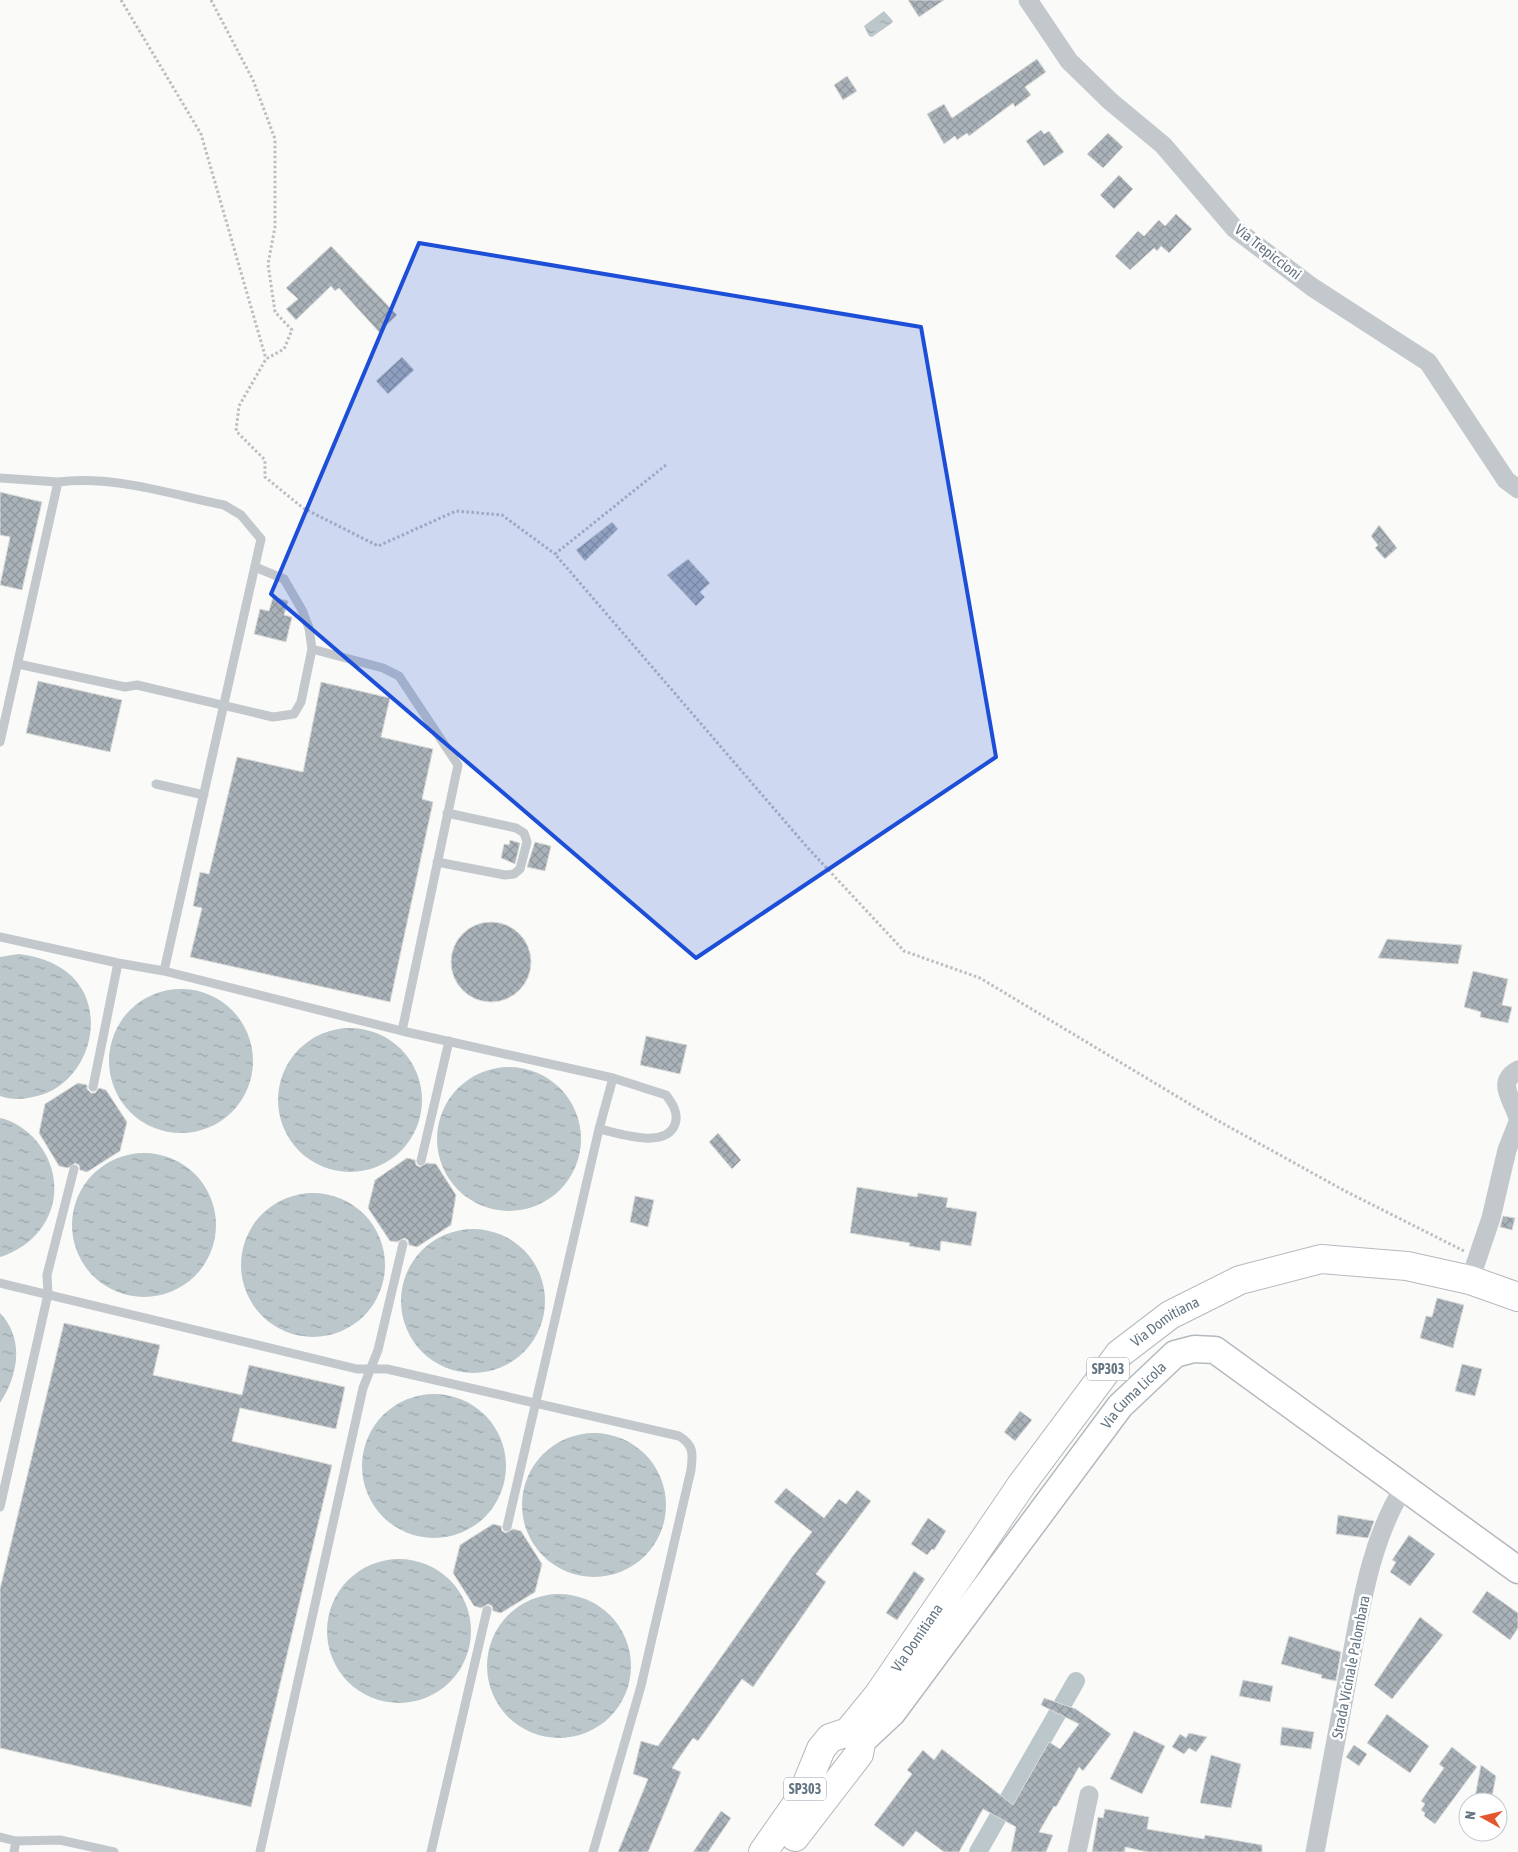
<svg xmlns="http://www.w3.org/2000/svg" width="1518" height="1852" font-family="'Asap Condensed',sans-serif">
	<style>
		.water { fill: url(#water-ripples) }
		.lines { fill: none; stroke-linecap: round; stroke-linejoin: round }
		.canal { stroke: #bbc7cb; stroke-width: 18 }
		.building { fill: url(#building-cross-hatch); stroke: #dcdcda }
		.secondary-casing { stroke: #b3babf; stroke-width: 29 }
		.primary-casing { stroke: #b5babe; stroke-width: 30 }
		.path { stroke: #bbbfc2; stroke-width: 3; stroke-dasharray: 2.5 2.5; stroke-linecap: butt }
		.lane { stroke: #c3c8cc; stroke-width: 9 }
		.street { stroke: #c3c8cc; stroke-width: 19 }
		.secondary { stroke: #fff; stroke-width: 26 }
		.primary { stroke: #fff; stroke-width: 28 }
		.marked { fill: #1d4ed8; fill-opacity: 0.2; stroke: #1d4ed8; stroke-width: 4; stroke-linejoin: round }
		.labels { text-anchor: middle; stroke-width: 5; stroke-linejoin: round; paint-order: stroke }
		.shield { fill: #fff; stroke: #939fa8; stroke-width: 1 }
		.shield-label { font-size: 14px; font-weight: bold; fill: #657683 }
		.street-label { font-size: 15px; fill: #657683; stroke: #fff }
	</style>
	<defs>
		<pattern id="water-ripples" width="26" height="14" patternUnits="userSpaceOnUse" patternTransform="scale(1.25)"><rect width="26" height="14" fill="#bbc7cb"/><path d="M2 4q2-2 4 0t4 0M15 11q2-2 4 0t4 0" fill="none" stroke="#9ca6aa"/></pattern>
		<pattern id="building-cross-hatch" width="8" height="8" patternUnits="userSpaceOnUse" patternTransform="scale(1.25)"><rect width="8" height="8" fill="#aab3b9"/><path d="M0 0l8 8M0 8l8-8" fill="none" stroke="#8e969c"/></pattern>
	</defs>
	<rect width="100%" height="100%" fill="#fafaf8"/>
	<path class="water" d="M884,11L893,21L892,23L872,37L869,36L864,26Z
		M18,954C34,956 47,959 61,968C111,999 94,1078 41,1095C28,1099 13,1101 0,1096V957Z
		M109 1061a72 72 0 1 1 144 0a72 72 0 1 1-144 0Z
		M278 1100a72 72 0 1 1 144 0a72 72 0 1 1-144 0Z
		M437 1139a72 72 0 1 1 144 0a72 72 0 1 1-144 0Z
		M0,1118C12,1120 25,1129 33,1137C73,1180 54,1240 0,1257Z
		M72 1225a72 72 0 1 1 144 0a72 72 0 1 1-144 0Z
		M241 1265a72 72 0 1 1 144 0a72 72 0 1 1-144 0Z
		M401 1301a72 72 0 1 1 144 0a72 72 0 1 1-144 0Z
		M0,1313C25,1339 18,1376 0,1403Z
		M362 1466a72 72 0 1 1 144 0a72 72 0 1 1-144 0Z
		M522 1505a72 72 0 1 1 144 0a72 72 0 1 1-144 0Z
		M327 1631a72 72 0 1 1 144 0a72 72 0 1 1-144 0Z
		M487 1666a72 72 0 1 1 144 0a72 72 0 1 1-144 0Z"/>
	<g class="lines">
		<path class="canal" d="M978,1852L1076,1681"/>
	</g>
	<path class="building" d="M908,0H944L919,17Z
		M1037,59L1046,72L1025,87L1031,95L1015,107L1013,103L969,136L967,133L957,140L955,136L944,144L927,114L944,104L952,118Z
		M847,76L857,91L843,100L834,85Z
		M1041,130L1044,134L1049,131L1064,152L1044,166L1026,141Z
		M1108,133L1123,147L1103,168L1087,154Z
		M1119,175L1133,189L1114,209L1100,195Z
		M1176,214L1192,229L1169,253L1161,246L1157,251L1154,248L1130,270L1115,256L1138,231L1144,236L1159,220L1165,226Z
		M331,246L397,315L379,332L339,288L335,291L331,286L296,320L286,309L298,299L286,288Z
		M402,357L414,370L388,394L376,381Z
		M0,492L42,502L22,590L0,585L10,537L0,535Z
		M612,522L618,529L585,561L576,550Z
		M1379,525L1397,548L1385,559L1375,548L1378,545L1371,536Z
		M688,559L710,583L700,592L705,597L696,606L667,575Z
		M273,597L288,601L284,615L292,617L286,642L254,634L260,609L269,611Z
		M38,681L122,700L110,752L26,733Z
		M321,682L390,698L381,737L433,749L422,799L433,802L390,1002L190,957L202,908L193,906L200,872L209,874L237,757L303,772Z
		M510,840L520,843L515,864L501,858L504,844L509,845Z
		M535,842L551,846L545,871L527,867Z
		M451 962a40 40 0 1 1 80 0a40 40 0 1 1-80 0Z
		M1387,939L1462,945L1458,964L1378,958Z
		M1473,971L1508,979L1502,1005L1512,1007L1508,1023L1480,1017L1481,1012L1464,1007Z
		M646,1036L687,1045L680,1074L640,1065Z
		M78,1083L87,1085V1089L91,1093H95L99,1088L106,1090L127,1122L120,1151L87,1172L80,1170L79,1165L75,1163L68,1168L59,1166L39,1133L45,1104Z
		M718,1133L741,1160L732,1169L709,1142Z
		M407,1158L415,1160L416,1165L420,1167L427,1163L436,1164L456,1195L451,1225L417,1247L409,1245L408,1240L404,1238L397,1242L390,1241L368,1208L375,1180Z
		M857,1187L917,1197L918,1193L948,1198L946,1207L977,1212L971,1246L941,1241L940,1251L909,1246L910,1243L850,1233Z
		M635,1196L654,1200L648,1227L630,1222Z
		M1503,1216L1515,1218L1512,1230L1500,1227Z
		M1437,1298L1464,1305L1453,1348L1420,1338L1426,1316L1432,1317Z
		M64,1323L160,1345L153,1375L242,1395L249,1365L345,1387L336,1429L240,1408L232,1441L332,1465L251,1807L0,1748V1589Z
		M1462,1364L1482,1369L1475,1396L1455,1391Z
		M1020,1411L1032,1420L1015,1441L1004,1432Z
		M786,1488L824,1518L839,1499L846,1504L857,1490L871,1501L816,1574L826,1582L753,1687L742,1679L698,1741L693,1738L672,1768L681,1772L648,1852H618L648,1779L633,1774L641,1741L658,1746L792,1557L812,1532L774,1502Z
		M1338,1515L1374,1521L1368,1538L1336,1534Z
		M928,1518L946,1531L934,1550L932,1549L927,1555L911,1544Z
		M493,1524L501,1526L502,1531L506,1533L513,1529L521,1531L542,1564L535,1592L501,1613L493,1611L492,1606L488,1604L481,1608L474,1606L453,1573L460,1545Z
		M1409,1535L1435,1554L1410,1586L1390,1572L1396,1562L1392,1560Z
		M914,1571L925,1579L897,1620L886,1613Z
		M1487,1591L1518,1613V1628L1510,1640L1472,1612Z
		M1420,1617L1443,1635L1392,1699L1374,1685Z
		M1289,1636L1341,1652L1336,1681L1321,1678L1322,1675L1281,1664Z
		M1243,1680L1273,1686L1270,1702L1239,1696Z
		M1044,1698L1076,1709L1111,1734L1083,1771L1079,1767L1056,1807L1054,1806L1039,1832L1053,1835L1046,1852H1011L1016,1827L983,1809L959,1852H944L916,1831L903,1847L874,1825L912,1774L907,1770L923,1750L934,1760L942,1749L1013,1805L1049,1742L1060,1749L1079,1724L1041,1705Z
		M1387,1714L1429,1746L1410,1773L1367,1743Z
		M1282,1727L1314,1732L1311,1749L1280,1745Z
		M1134,1731L1165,1746L1142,1794L1110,1779Z
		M1189,1733L1207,1737L1196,1752L1189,1748L1184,1754L1172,1747L1180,1734L1186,1738Z
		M1354,1745L1367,1754L1359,1766L1346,1757Z
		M1452,1747L1477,1767L1435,1824L1424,1816L1425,1813L1421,1810L1425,1804L1421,1801L1444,1768L1439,1764Z
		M1211,1755L1241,1764L1231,1808L1200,1803Z
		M1481,1765L1496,1776L1491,1802H1474Z
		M1105,1809L1149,1817L1147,1829L1204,1839L1205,1835L1262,1845V1852H1147L1125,1847V1852H1092L1098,1817L1103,1818Z
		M721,1811L731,1818L708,1852H693Z"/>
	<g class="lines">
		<defs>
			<g id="secondary">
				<path id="s1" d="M861,1742L892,1713L1120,1406L1175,1354L1194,1349L1215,1350L1518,1570"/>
			</g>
			<g id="primary">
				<path d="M795,1837L859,1754L861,1742L857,1735L848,1732"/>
				<path id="s2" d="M763,1852L801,1798L821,1749L830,1738L848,1732L879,1694L1022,1484L1119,1354L1170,1315L1240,1280L1321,1259L1407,1266L1470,1280L1518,1297"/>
			</g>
		</defs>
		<use href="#secondary" class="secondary-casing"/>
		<use href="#primary" class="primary-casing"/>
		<path class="path" d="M121,0L201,134L266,359
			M211,0L253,80L275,139V227L268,264L275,312L292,330L284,349L266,359L239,406L236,431L265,460V477L303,508L378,546L456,511L502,515L555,554
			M666,465L555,554L807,847L904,951L980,978L1213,1118L1345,1191L1464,1251"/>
		<path class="lane" d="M0,478L58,482
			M312,649L383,668L399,676L458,765L402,1031
			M18,664L125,687L137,685L273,717L294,714L301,702L312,649L309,628L302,610L284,579L255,567
			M0,742L58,482C114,475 170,494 224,505L241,515L261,539L164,971
			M156,784L204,795
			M437,862L505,875L514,874L520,869L527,842L524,833L516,828L447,813
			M0,937L118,963L164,971L402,1031L613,1078L666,1095C672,1103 679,1113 675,1124C666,1150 618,1133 599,1129
			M93,1087L118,963
			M421,1161L449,1041
			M0,1283L357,1369H387L679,1436C694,1445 693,1454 691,1470L641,1686L593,1852
			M0,1507L48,1294L47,1275L74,1169
			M507,1527L599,1129L613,1078
			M0,1837L16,1841L14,1852
			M16,1841L60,1840L114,1852
			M260,1852L363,1388L378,1350L403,1244
			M431,1852L487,1610"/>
		<path class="street" d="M1028,0L1069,61L1110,101L1163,145L1235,229L1312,287L1428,362L1506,480L1518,489
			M1518,1070C1494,1083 1515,1102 1518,1119
			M1470,1280L1491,1218L1507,1150L1518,1122
			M1077,1852L1089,1795
			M1315,1852C1326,1793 1337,1735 1348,1676C1360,1613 1369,1542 1404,1487"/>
		<use href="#secondary" class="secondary"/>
		<use href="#primary" class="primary"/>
	</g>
	<path class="marked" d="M419,243L921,327L996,757L696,958L271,594Z"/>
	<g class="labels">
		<g class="shield">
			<rect x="1087" y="1357.5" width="42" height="23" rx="4"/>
			<rect x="784" y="1777.5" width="42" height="23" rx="4"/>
		</g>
		<g class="shield-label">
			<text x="1108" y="1374">SP303</text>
			<text x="805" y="1794">SP303</text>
		</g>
		<g class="street-label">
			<text transform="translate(1268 252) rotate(38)" y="5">Via Trepiccioni</text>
			<text dy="5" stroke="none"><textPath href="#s2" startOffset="674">Via Domitiana</textPath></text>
			<text dy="5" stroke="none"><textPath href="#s1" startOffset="442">Via Cuma Licola</textPath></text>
			<text dy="5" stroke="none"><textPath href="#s2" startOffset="269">Via Domitiana</textPath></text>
			<text transform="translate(1351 1667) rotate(-79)" y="5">Strada Vicinale Palombara</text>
		</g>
	</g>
	<g transform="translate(1483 1817) rotate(278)"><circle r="24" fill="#ffffff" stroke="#c1c8cd"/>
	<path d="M0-4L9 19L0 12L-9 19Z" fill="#e4572e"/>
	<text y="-8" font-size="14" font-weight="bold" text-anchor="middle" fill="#657683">N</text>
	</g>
</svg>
